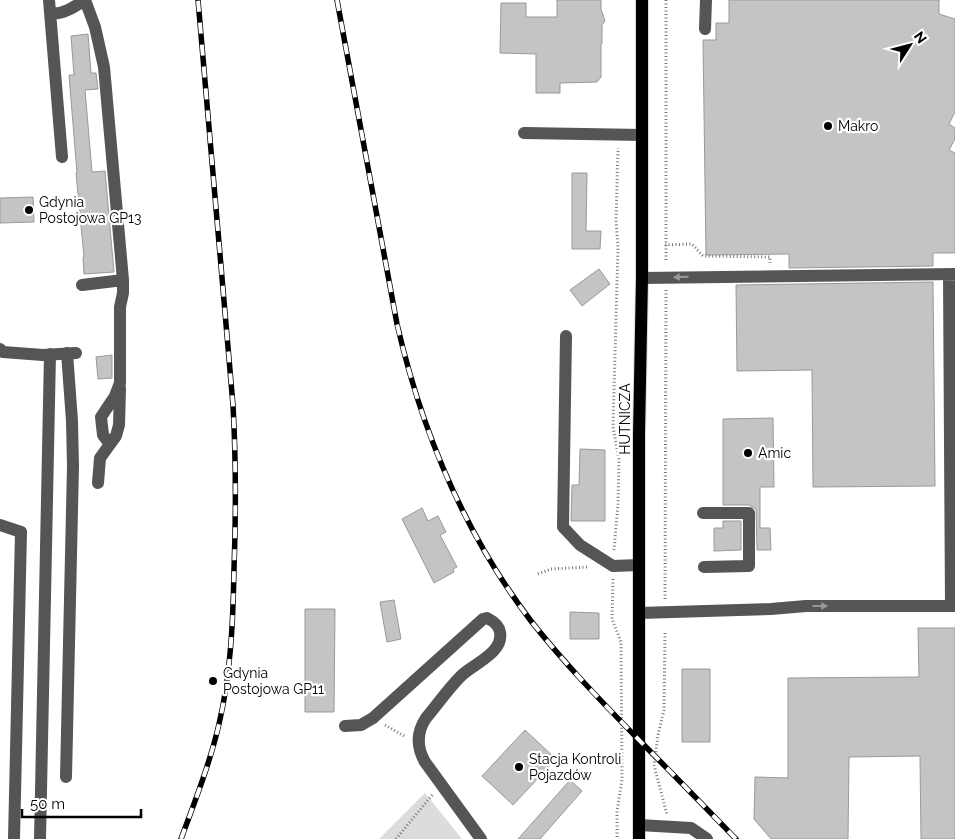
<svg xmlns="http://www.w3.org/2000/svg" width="955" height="839" font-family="Raleway,sans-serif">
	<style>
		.grass { fill: #dcdcdc }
		.building { fill: #c4c4c4; stroke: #999 }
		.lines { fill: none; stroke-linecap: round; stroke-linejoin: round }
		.major-casing { stroke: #dbdbdb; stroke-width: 14 }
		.path { stroke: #777; stroke-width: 3; stroke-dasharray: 1 2.5; stroke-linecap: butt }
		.minor { stroke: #555; stroke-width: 12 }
		.major { stroke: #000; stroke-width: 12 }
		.rail-casing { stroke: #000; stroke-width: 5.5 }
		.rail { stroke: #fff; stroke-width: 4; stroke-dasharray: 11; stroke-linecap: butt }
		.oneway { fill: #999 }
		.poi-dot { fill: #000; stroke: #fff; stroke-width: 2 }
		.labels { text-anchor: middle; stroke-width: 4.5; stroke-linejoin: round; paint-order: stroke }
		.poi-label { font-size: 14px; fill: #000; stroke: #fff; text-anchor: start }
		.street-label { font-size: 14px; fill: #000; stroke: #fff }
	</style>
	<rect width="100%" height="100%" fill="#fff"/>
	<path class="grass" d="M425,793L462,839H379Z"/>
	<path class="building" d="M557,0H601V9L605,21L602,25V44H601V77L597,82L560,83V93H536V54L500,53L501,3H526V17H557Z
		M729,0H939V14L955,19V112L949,124L955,128V139L949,150L955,153V253H933V266L789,268V254L706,255L703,40H716V23H729Z
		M88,34L91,73H96L98,89L85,90L92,172L105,171L114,272L84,274L83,257H84L76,173H77L69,75H74L71,36Z
		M572,173H587L586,231H601L600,249H572Z
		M33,197L34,222L0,223V198Z
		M599,269L610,284L582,306L570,290Z
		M933,282L935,486L813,487L812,370L737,371L736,285Z
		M112,355V378L98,379L96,357Z
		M773,418L774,487H760V528H770L771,550H757L756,509L749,505H723V419Z
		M580,449L605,450V521H571L572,485H579Z
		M422,508L428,521L438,516L446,532L440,535L457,567L453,569L454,572L434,583L402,519Z
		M723,521H741V550L714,551V528H723Z
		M394,600L401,639L387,642L380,602Z
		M305,609H335L334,712H305Z
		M570,612L599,613V639H570Z
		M918,628H955V839H921L920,756L849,757L848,839H771L754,819L755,777L788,778V678L919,677Z
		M682,669H710V742H682Z
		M525,730L556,759L513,805L482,776Z
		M570,780L582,791L540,839H518Z"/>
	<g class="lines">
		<defs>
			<path id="major" d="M639,839V434L642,278V0"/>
		</defs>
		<use href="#major" class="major-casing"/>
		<path class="path" d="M666,0V261
			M665,245L692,244L703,256L770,257V263
			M614,550L618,504L619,459L613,427L618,247L616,220L618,148
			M538,574L551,569L588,567
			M613,579L612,619L621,642L622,780L617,811V839
			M665,599L666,290
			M665,633L664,710L658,735L654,765L667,815
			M385,725L406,737
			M396,839L433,794"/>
		<path class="minor" d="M49,0L62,157
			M85,0L95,27L104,67L123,280V293L120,307V383L115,396L101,417L103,435L110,444
			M51,14C64,14 74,7 85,0
			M705,29L706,0
			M524,133L642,135
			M949,275L951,606
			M642,278L955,274
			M82,285L123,280
			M566,336L563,527L580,545L613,566L639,565
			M0,349L3,352L43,355L76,353
			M98,483L100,458L116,436L119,425L120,388
			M703,513H749V566L704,567
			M0,525L21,532L14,839
			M639,613L771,609L806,606H955
			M345,726L361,725L373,718L483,619L487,618C493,621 499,625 500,632C504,653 473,664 461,676C448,689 437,705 426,718C416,733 417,748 425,762L481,839
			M66,777L73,466L72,421L67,353
			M639,825L691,828L707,839
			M40,839L50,354"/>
		<use href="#major" class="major"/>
		<defs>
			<path id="rail" d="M337,0L397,324C422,432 464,533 531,621C564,663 601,701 638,739C671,772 703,805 736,839
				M181,839C195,801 210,763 219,724C231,673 233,621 234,569C236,514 236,460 233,405L198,0"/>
		</defs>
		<use href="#rail" class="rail-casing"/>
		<use href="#rail" class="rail"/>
	</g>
	<defs><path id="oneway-solid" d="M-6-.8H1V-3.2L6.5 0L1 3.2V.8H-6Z" transform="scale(1.25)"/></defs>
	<g class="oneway">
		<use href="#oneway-solid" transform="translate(681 277) rotate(179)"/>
		<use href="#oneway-solid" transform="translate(820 606)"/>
	</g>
	<g class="poi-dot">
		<circle cx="828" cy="126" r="5"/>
		<circle cx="29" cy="210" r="5"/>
		<circle cx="748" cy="453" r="5"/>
		<circle cx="213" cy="681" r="5"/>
		<circle cx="519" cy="767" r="5"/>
	</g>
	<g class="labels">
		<g class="poi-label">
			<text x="838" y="131">Makro</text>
			<text x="39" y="207">Gdynia<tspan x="39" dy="16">Postojowa GP13</tspan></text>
			<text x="758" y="458">Amic</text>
			<text x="223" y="678">Gdynia<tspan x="223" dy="16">Postojowa GP11</tspan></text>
			<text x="529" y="764">Stacja Kontroli<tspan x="529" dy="16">Pojazdów</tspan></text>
		</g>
		<g class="street-label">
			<text transform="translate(625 419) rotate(-90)" y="5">HUTNICZA</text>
		</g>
	</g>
	<g transform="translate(910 45) rotate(54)" stroke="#ffffff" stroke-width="4" paint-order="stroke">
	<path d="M0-4L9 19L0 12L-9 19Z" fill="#000000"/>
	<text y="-8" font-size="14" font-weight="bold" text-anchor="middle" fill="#000000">N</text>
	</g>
	<path d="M22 809v8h119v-8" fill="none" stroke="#000000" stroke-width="2.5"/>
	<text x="30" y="809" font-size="15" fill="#000000" stroke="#ffffff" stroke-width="4" paint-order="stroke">50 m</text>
</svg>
